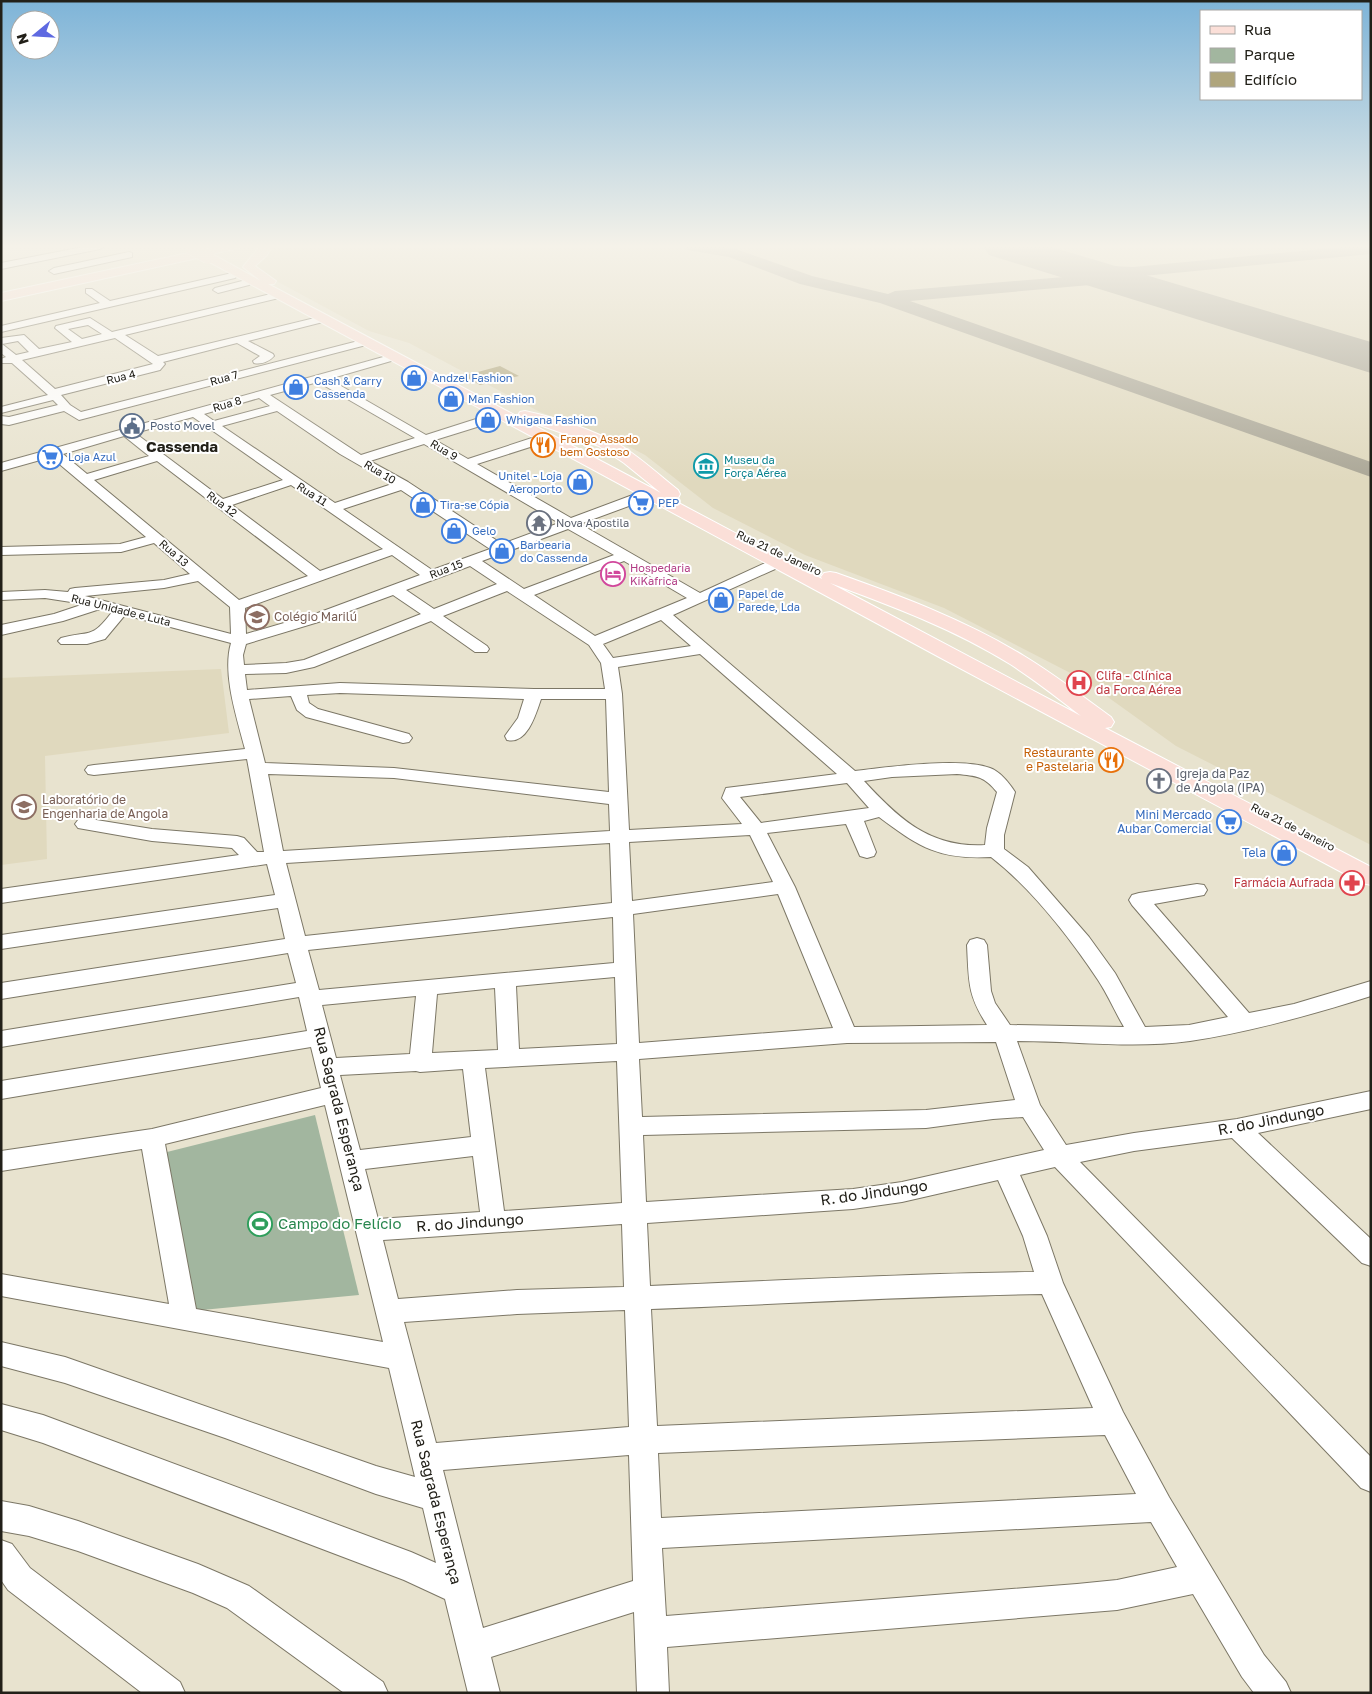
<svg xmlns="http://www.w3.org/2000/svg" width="1372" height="1694" font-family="'Golos Text',sans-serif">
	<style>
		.built { fill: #e0d9be }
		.green { fill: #a2b69f }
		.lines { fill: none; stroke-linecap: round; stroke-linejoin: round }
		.taxiway { fill: #aaa696; fill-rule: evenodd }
		.runway { fill: #aaa696; fill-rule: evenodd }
		.building { fill: #afa57c }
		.minor-casing { stroke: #7c7766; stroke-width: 2 }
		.major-casing { stroke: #fff; stroke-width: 2 }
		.minor { fill: #fff; fill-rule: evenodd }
		.major { fill: #fbdfd8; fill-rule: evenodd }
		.major-bridge-casing { stroke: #fff; stroke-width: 14; stroke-linecap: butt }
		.major-bridge { stroke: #fbdfd8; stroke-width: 13 }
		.labels { text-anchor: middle; stroke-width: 4; stroke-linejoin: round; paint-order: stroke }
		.far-street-label { font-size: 11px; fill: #222019; stroke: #fff }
		.far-shop-label { font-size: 11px; fill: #366cbe; stroke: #fff; text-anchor: start }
		.far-service-label { font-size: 11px; fill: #4e5e75; stroke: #fff; text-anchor: start }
		.far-food-label { font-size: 11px; fill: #c56008; stroke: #fff; text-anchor: start }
		.far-culture-label { font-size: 11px; fill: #0d838f; stroke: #fff; text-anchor: start }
		.far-worship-label { font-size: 11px; fill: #5b616d; stroke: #fff; text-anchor: start }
		.far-hotel-label { font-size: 11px; fill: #b23c85; stroke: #fff; text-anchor: start }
		.education-label { font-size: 12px; fill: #785e54; stroke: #fff; text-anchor: start }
		.health-label { font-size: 12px; fill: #be3a42; stroke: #fff; text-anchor: start }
		.food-label { font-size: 12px; fill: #c56008; stroke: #fff; text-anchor: end }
		.worship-label { font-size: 12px; fill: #5b616d; stroke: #fff; text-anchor: start }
		.shop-label { font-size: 12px; fill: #366cbe; stroke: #fff; text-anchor: end }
		.far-district-label { font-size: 15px; font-weight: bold; fill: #222019; stroke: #fff }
		.near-street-label { font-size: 15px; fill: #222019; stroke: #fff }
		.near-leisure-label { font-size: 15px; fill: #27864d; stroke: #fff; text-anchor: start }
	</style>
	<rect width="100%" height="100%" fill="#e8e3cf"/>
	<path class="built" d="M271,246H1371V845L1176,746L1084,680L944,608L805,555L713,508L645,455L618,441L540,412L409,343L369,331L252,268L269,250Z
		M260,601L280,626L242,629L241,608Z
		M221,669L229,733L45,756L47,859L1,865V678Z"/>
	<path class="green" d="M315,1115L359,1295L192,1311L167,1152Z"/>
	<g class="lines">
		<path class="taxiway" d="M684,246H720L733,248L812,276L888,294L895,291L1088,275L1045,264L1042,260L1045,256L1051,255L1091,265L1133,267L1353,246H1371V254L1133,277L1093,275L1099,280L1096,284L1090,285L910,301L1371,462V477L880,303L800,284L729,257L687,250Z"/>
		<path class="runway" d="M983,246H1048L1371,342V373L989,255Z"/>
	</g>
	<path class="building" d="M500,366L519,376L480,385L463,376Z"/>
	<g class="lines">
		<defs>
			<path id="minor" d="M88,246H105L100,249L1,269V263Z
				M129,252L132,253V257L54,274L49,271L54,268Z
				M232,273L237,276L235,278L1,332V326L100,303L86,293V289H92L110,301Z
				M246,280L251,283L249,285L218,293L213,290L215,288Z
				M279,292L283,293V297L125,335L158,356L323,316L327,317L328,319L327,321L248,341L273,354L274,356C270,361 261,365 254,363L253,361L260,356L237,343L163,362L165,364L160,370L61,395L70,405L81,412L366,339L371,342L370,344L79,420L64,411L9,425L1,424V416L9,417L58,405L53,400L1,413V407L48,395L12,363H1V359L6,357L1,353V338L24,335L39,349L72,342L55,328L56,326L90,318L112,332ZM88,325L102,334L82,339L68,329ZM115,338L153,364L55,389L22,360ZM18,341L29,352L16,355L2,344Z
				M394,354L399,357L398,359L329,379L426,435L498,412H506L508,415L506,418L435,440L468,459L541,435H549L551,438L549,441L477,464L571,518L646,490H656L658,493L656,496L580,524L700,593L774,559H784L786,562L784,565L673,615L855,771C887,767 961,757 990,768C1001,772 1009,783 1015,792L1004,835V849L1028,867L1089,937L1115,973L1145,1027L1189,1025L1228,1017L1132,905L1129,900L1132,895L1139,893L1197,884L1204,885L1207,890L1204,895L1154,904L1249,1013L1294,1004L1371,981V996C1311,1015 1251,1032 1190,1041C1133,1049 1074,1041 1017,1041L1040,1105L1066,1145L1134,1133L1237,1119L1371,1091V1109L1258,1133L1371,1239V1266L1362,1263L1232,1138L1134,1151L1080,1162L1371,1457V1492L1361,1488L1055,1167L1020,1175L1047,1236L1063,1283L1123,1412L1169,1497L1264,1655L1286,1682L1291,1693H1254L1242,1677L1193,1594L1117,1610L667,1647L669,1693H637L634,1612L491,1657L500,1693H468L445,1599L404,1580L43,1443L1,1430V1404L43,1415L411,1552L436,1563L423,1508L376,1494L225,1438L65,1383L1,1366V1342L65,1357L376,1466L415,1477L389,1368L1,1296V1274L169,1304L142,1149L1,1171V1151L152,1129L321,1088L311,1047L1,1099V1081L307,1031L299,997L1,1047V1031L296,983L288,953L1,999V983L285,939L278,908L1,949V935L275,895L267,864L1,903V889L239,855L232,848L152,841L78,828L75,824L78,820L84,818L152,829L237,836L244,838L257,852H264L247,759L94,775L88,774L85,770L88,766L94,765L245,749C237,718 222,674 231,643L125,615L105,639L87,644H61L58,641L61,638C90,630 91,640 112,612L100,609L63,621L1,635V625L54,614L84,604L45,598L1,600V592L45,590L68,592L70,589L75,588L164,580L190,574L154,543L121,552L1,555V547L120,544L146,537L51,457L1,471V463ZM318,382L415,438L361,455L270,395ZM259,398L270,406L214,421L204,414ZM277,411L340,454L392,484L335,503L222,426ZM193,417L283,480L223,499L135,433ZM124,436L149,456L87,474L63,454ZM424,444L559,523L502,544L408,482L370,461ZM157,461L308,576L239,600L94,480ZM291,485L383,549L320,571L232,505ZM401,490L490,549L432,570L343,509ZM568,529L614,555L524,589L482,561ZM392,555L420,575L315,614L246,634L245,608ZM624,561L687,598L595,636L534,595ZM470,566L497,584L434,609L406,590ZM198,581L230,607L231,634L85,596L164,588ZM507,591L589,645L601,663L605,689H534L340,683L247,690L245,674L286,673L314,667L431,621L475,652H487L489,649L487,646L443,616ZM393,595L421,614L304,660L286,663L244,665L243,655L246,644L325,620ZM661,620L691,646L613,658L603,644ZM700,654L837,774L726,788L722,798L742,824L629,830L622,694L618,667ZM340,693L524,699L518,718L505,736L507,740C527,745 536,714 541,699H606L609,792L394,768L265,763L249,699L291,696L297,710L306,717L403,743L409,742L412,738L409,734L318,709L309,703L307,695ZM268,774L394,778L609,804L610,831L283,851ZM957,774C977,776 984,776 997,792L987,828L985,845C930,848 899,819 864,781L892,777ZM847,783L869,808L761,823L740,797ZM879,817C919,847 939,860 991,857C1031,888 1070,938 1098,980C1108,995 1115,1012 1124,1027L1010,1025L995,1003L991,991L987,945L984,940L977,938L970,940L967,945C969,981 967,994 987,1025L854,1027L795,887L767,833L846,824L860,856L867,858L874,856L876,852L864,821ZM750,835L773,882L632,901L629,842ZM610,843L612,903L305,936L286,863ZM778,894L833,1028L639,1043L633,914ZM613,917L614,963L319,990L308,950ZM615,977L617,1044L519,1049L516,986ZM495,988L498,1050L432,1053L437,994ZM416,996L410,1054L336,1058L322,1005ZM996,1042L1015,1100L926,1110L642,1117L639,1059L847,1043ZM617,1061L622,1203L504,1211L485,1068ZM463,1069L471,1137L360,1150L340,1075L416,1071L420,1072ZM325,1105L383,1342L196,1309L165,1144ZM1023,1117L1044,1150L902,1182L853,1189L646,1202L643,1135L926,1128L993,1119ZM473,1156L480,1212L378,1219L365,1169ZM998,1180L1023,1236L1034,1272C906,1273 778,1281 650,1286L647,1223L853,1209L902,1202ZM622,1224L624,1287L517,1290L398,1299L383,1240ZM1042,1294L1093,1408L657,1426L651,1309C782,1304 912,1296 1042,1294ZM625,1310L629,1427L436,1443L404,1322L517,1314ZM1105,1435L1136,1494L661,1518L658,1453ZM629,1455L633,1581L483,1628L443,1470ZM1151,1522L1177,1567L1117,1580L1077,1584L666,1616L662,1548Z
				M1,1501L29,1506L78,1521L198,1564L249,1586L383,1682L388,1693H344L227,1608L193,1593L78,1551L29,1536L1,1531Z
				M1,1540L12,1544L30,1568L180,1682L185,1693H142L8,1590L1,1580Z"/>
			<path id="major" d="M221,246H241L239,248L212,254L261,281L243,267L260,246H272L267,255L255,266L276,281L274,284H268L520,418L518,415L520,412L525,411C557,418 591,429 620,445C641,458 659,475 678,490L680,494L678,498L671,499L822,579L821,577L824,573L830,572L836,573C901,596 965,620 1024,656C1054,674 1082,696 1111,717L1114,722L1111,727L1105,728L1371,867V885L1362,883L941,658L204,259L202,257L1,301V293ZM520,418L599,446L624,463L661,493ZM830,583C892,606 954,629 1010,664C1035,680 1058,698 1081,716Z"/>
		</defs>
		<use href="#minor" class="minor-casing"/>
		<use href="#major" class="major-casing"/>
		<use href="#minor" class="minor"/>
		<use href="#major" class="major"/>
		<defs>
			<path id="major-bridge" d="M191,248L208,257"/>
		</defs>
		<use href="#major-bridge" class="major-bridge-casing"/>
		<use href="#major-bridge" class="major-bridge"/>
	</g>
	<linearGradient id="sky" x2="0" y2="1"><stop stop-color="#7eb4d8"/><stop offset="0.51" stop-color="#f5f2e9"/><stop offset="1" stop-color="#f5f2e9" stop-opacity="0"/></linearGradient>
	<rect width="1372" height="483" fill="url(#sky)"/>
	<defs>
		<symbol id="shop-ring" viewBox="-11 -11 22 22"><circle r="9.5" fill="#fff" stroke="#3f7fe0" stroke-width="1.5"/><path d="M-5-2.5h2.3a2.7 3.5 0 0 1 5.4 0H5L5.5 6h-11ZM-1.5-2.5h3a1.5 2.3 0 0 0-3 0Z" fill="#3f7fe0"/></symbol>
		<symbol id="civic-ring" viewBox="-11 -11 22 22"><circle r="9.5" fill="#fff" stroke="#5c6f8a" stroke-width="1.5"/><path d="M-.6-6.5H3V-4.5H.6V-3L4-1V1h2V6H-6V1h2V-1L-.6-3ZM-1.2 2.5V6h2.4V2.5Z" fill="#5c6f8a"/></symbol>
		<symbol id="restaurant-ring" viewBox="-11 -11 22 22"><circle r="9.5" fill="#fff" stroke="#e8710a" stroke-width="1.5"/><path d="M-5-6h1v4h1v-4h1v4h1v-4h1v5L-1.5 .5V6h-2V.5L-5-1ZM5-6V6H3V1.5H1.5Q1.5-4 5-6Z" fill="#e8710a"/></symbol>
		<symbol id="supermarket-ring" viewBox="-11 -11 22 22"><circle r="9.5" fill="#fff" stroke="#3f7fe0" stroke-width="1.5"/><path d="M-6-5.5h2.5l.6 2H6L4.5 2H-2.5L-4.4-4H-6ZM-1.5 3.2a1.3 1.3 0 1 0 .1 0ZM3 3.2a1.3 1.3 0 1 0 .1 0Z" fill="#3f7fe0"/></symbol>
		<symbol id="museum-ring" viewBox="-11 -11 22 22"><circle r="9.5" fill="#fff" stroke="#0f9aa8" stroke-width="1.5"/><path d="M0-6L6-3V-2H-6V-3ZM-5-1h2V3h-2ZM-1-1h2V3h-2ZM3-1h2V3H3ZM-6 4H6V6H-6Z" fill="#0f9aa8"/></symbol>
		<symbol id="temple-ring" viewBox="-11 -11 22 22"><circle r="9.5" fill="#fff" stroke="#6b7280" stroke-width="1.5"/><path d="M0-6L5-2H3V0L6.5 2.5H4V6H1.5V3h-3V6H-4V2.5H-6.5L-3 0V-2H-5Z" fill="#6b7280"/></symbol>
		<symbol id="hotel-ring" viewBox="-11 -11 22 22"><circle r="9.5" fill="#fff" stroke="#d1479c" stroke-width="1.5"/><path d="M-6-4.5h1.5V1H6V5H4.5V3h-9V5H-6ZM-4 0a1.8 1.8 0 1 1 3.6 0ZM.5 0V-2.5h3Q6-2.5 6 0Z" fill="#d1479c"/></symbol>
		<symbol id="university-ring" viewBox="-11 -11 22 22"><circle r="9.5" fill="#fff" stroke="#8d6e63" stroke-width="1.5"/><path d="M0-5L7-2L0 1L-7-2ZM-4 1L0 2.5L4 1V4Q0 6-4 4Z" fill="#8d6e63"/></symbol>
		<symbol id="hospital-ring" viewBox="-11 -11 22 22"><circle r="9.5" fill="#fff" stroke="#e0444e" stroke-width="1.5"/><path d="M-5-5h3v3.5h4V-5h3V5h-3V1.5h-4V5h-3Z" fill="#e0444e"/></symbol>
		<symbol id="church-ring" viewBox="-11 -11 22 22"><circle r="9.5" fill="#fff" stroke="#6b7280" stroke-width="1.5"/><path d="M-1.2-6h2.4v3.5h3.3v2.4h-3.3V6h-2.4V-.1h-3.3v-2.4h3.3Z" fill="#6b7280"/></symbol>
		<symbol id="pharmacy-ring" viewBox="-11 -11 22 22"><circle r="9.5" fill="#fff" stroke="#e0444e" stroke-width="1.5"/><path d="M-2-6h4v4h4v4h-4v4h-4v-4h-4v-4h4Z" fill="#e0444e"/></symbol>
		<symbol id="stadium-ring" viewBox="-11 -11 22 22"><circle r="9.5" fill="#fff" stroke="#2e9e5b" stroke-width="1.5"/><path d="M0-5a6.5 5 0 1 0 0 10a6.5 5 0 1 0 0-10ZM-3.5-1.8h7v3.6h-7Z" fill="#2e9e5b"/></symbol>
	</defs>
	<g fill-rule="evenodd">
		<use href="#shop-ring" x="400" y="364" width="28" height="28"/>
		<use href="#shop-ring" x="282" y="373" width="28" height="28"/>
		<use href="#shop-ring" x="437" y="385" width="28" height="28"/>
		<use href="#shop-ring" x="474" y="406" width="28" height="28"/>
		<use href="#civic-ring" x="118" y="412" width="28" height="28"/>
		<use href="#restaurant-ring" x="529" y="431" width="28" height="28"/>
		<use href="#supermarket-ring" x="36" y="443" width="28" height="28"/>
		<use href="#museum-ring" x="692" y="452" width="28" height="28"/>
		<use href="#shop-ring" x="566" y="468" width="28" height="28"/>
		<use href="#supermarket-ring" x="627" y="489" width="28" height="28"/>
		<use href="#shop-ring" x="409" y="491" width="28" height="28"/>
		<use href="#temple-ring" x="525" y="509" width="28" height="28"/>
		<use href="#shop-ring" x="440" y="517" width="28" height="28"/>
		<use href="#shop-ring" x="488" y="537" width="28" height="28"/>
		<use href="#hotel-ring" x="599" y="560" width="28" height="28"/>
		<use href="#shop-ring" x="707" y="586" width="28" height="28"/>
		<use href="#university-ring" x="243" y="603" width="28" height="28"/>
		<use href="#hospital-ring" x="1065" y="669" width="28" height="28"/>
		<use href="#restaurant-ring" x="1097" y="746" width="28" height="28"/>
		<use href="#church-ring" x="1145" y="767" width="28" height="28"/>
		<use href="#university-ring" x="10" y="793" width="28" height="28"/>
		<use href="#supermarket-ring" x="1215" y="808" width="28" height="28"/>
		<use href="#shop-ring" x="1270" y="839" width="28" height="28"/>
		<use href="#pharmacy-ring" x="1338" y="869" width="28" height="28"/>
		<use href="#stadium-ring" x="246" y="1210" width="28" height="28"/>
	</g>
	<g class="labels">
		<g class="far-street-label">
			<text transform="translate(121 377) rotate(-14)" y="4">Rua 4</text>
			<text transform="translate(224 378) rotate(-16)" y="4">Rua 7</text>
			<text transform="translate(227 404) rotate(-16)" y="4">Rua 8</text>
			<text transform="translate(444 450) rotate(31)" y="4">Rua 9</text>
			<text transform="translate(380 472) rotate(31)" y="4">Rua 10</text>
			<text transform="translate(312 494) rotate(33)" y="4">Rua 11</text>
			<text transform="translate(222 504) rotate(37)" y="4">Rua 12</text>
			<text transform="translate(174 553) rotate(41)" y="4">Rua 13</text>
			<text transform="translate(779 553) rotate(25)" y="4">Rua 21 de Janeiro</text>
			<text transform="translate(446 569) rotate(-21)" y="4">Rua 15</text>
			<text transform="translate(121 610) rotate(14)" y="4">Rua Unidade e Luta</text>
			<text transform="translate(1293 827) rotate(27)" y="4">Rua 21 de Janeiro</text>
		</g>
		<g class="far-shop-label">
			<text x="432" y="382">Andzel Fashion</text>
			<text x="314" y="385">Cash &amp; Carry<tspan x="314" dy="13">Cassenda</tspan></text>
			<text x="468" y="403">Man Fashion</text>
			<text x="506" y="424">Whigana Fashion</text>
			<text x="68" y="461">Loja Azul</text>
			<text x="562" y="480" text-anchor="end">Unitel - Loja<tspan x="562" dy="13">Aeroporto</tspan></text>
			<text x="658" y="507">PEP</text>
			<text x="440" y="509">Tira-se Cópia</text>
			<text x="472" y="535">Gelo</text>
			<text x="520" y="549">Barbearia<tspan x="520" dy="13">do Cassenda</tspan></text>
			<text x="738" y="598">Papel de<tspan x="738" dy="13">Parede, Lda</tspan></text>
		</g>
		<g class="far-service-label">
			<text x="150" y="430">Posto Movel</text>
		</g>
		<g class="far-food-label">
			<text x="560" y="443">Frango Assado<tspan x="560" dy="13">bem Gostoso</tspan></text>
		</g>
		<g class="far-culture-label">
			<text x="724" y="464">Museu da<tspan x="724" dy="13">Força Aérea</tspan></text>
		</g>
		<g class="far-worship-label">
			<text x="556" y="527">Nova Apostila</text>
		</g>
		<g class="far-hotel-label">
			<text x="630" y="572">Hospedaria<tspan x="630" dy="13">KiKafrica</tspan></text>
		</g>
		<g class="education-label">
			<text x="274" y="621">Colégio Marilú</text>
			<text x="42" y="804">Laboratório de<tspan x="42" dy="14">Engenharia de Angola</tspan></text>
		</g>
		<g class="health-label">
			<text x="1096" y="680">Clifa - Clínica<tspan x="1096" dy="14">da Forca Aérea</tspan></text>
			<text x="1334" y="887" text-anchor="end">Farmácia Aufrada</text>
		</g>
		<g class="food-label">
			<text x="1094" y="757">Restaurante<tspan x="1094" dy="14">e Pastelaria</tspan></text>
		</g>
		<g class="worship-label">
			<text x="1176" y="778">Igreja da Paz<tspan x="1176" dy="14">de Angola (IPA)</tspan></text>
		</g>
		<g class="shop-label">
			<text x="1212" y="819">Mini Mercado<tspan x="1212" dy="14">Aubar Comercial</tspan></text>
			<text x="1266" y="857">Tela</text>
		</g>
		<g class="far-district-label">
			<text x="182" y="452">Cassenda</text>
		</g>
		<g class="near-street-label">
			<text transform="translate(339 1109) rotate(76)" y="5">Rua Sagrada Esperança</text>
			<text transform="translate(1271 1120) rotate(-11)" y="5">R. do Jindungo</text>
			<text transform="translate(874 1193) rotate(-8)" y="5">R. do Jindungo</text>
			<text transform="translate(470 1223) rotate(-4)" y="5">R. do Jindungo</text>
			<text transform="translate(436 1502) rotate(76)" y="5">Rua Sagrada Esperança</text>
		</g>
		<g class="near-leisure-label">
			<text x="278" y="1229">Campo do Felício</text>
		</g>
	</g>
	<rect width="1372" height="1694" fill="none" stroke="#222019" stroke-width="5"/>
	<rect x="1200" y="10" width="162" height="90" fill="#ffffff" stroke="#a7a6a3"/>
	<rect x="1210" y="26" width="25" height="8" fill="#fbdfd8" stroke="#a7a6a3"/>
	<text x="1244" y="35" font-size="15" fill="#222019">Rua</text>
	<rect x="1210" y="48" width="25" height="15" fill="#a2b69f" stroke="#a7a6a3"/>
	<text x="1244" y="60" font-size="15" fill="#222019">Parque</text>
	<rect x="1210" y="72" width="25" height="15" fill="#afa57c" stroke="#a7a6a3"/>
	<text x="1244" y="85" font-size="15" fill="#222019">Edifício</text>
	<g transform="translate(35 35) rotate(252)"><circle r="24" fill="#ffffff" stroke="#a7a6a3"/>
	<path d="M0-4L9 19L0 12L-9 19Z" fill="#5e69e1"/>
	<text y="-8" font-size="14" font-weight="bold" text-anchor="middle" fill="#222019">N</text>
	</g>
</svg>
